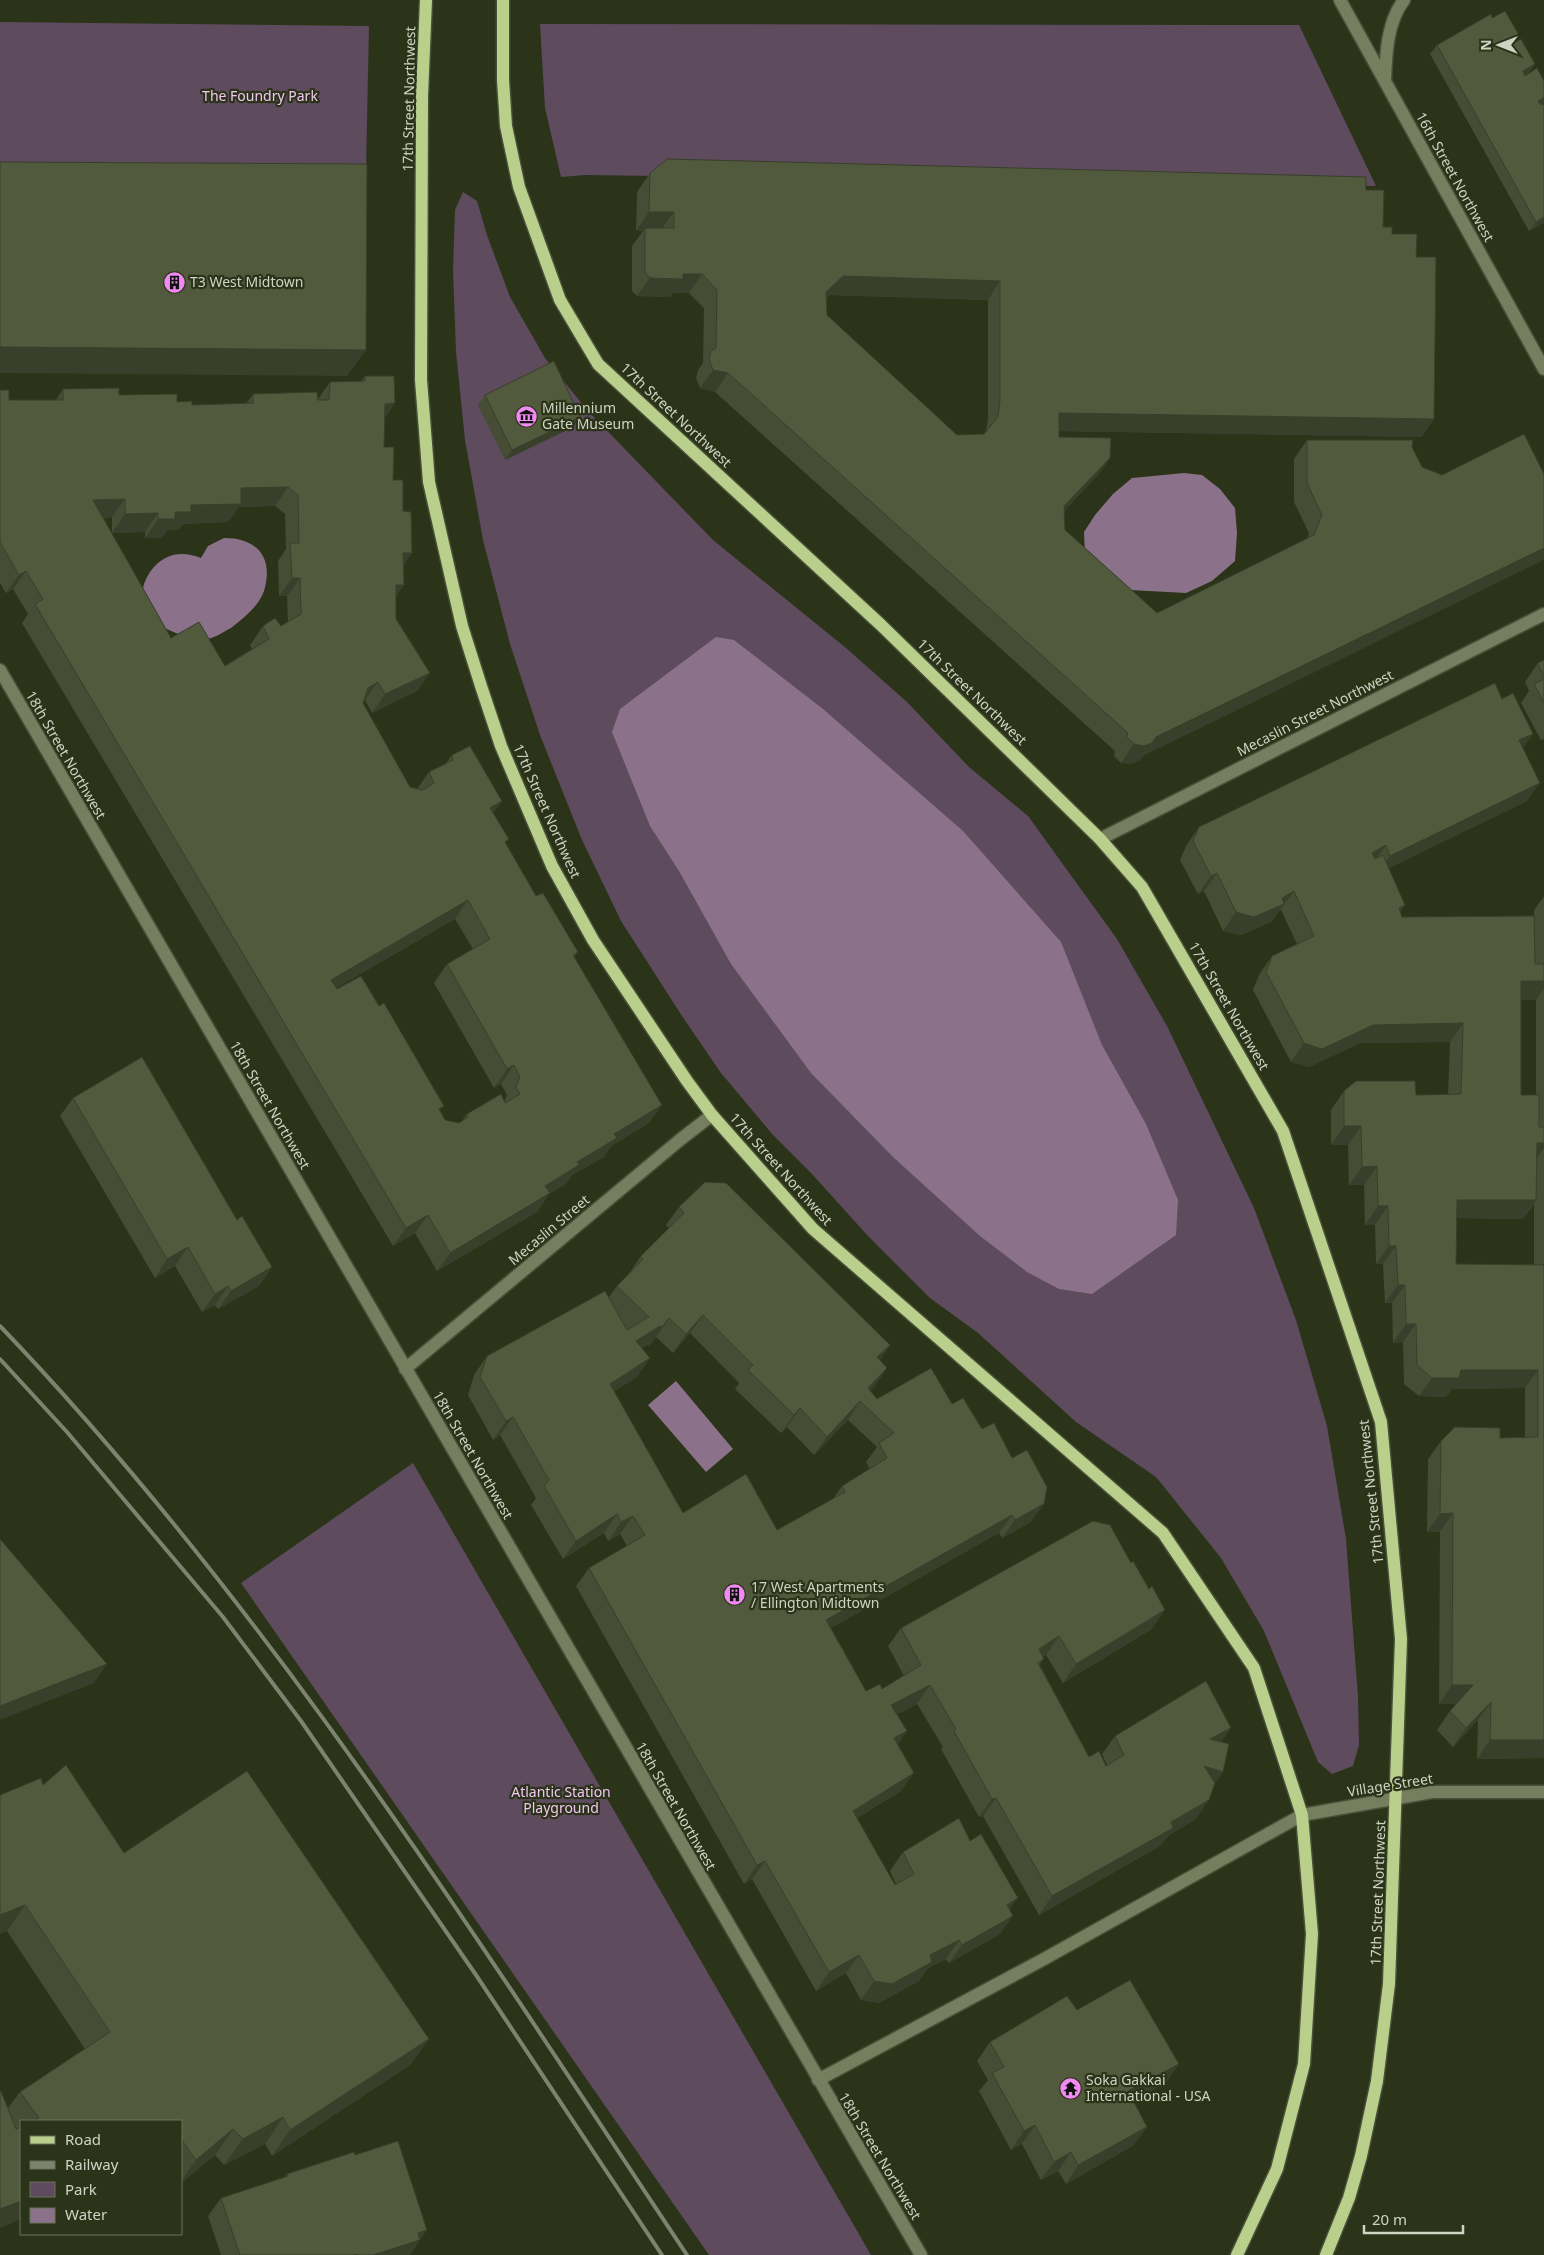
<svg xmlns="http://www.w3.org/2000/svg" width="1544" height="2255" font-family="'Noto Sans',sans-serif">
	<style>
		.green { fill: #5e4b5e }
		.water { fill: #8b728a }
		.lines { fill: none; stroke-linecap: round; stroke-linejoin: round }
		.minor-casing { stroke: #485038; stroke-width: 15 }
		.major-casing { stroke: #485038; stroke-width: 15 }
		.minor { stroke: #757f60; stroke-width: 12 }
		.major { stroke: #bbcf8d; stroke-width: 12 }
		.rail { stroke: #7c836e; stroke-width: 4 }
		.wall { fill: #464d34; fill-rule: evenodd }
		.shaded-wall { fill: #393f2b }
		.building { fill: #515a3d; stroke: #393f2b; fill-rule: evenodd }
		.labels { text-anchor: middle; stroke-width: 4.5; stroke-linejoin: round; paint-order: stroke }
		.park-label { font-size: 14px; fill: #f2c6f2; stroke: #2b3319 }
		.street-label { font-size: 14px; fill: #ced4c4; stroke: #2b3319 }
		.poi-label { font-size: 14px; fill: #ced4c4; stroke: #2b3319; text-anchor: start }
	</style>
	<rect width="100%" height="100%" fill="#2b3319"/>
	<path class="green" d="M0,22L369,26L366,169L0,164Z
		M540,24L1299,25L1376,186L585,175L561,177L545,108Z
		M463,192L477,201L487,235L510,297L545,358L588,411L713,540L846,648L907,702L969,767L1028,816L1117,939L1167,1026L1254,1208L1296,1320L1327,1426L1346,1539L1358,1697L1359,1745L1353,1766L1332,1774L1318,1762L1264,1631L1221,1558L1156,1477L1076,1422L978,1333L930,1298L867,1235L812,1174L773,1135L721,1073L682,1016L621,921L582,840L540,735L510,644L483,540L465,440L456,352L453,270L455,210Z
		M413,1463L871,2255H709L241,1583Z"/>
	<path class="water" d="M1184,473L1202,475L1220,489L1235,508L1237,533L1235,561L1212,581L1186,593L1130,590L1085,555L1084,532L1095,515L1113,494L1132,478Z
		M224,538C257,538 274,557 264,591C259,606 243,619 231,628C223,632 215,638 206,639C189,640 170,631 155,623C151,613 144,600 143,590C143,584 147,577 150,572C163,554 180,550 201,558L208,546Z
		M716,637L734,640L823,709L963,831L1061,942L1102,1045L1146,1124L1178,1200L1176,1235L1092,1294L1059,1289L1027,1272L980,1236L893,1157L811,1073L731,964L679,871L650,826L612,732L620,709Z
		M676,1381L733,1449L706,1472L648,1405Z"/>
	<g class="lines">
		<defs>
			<path id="minor" d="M1340,0L1544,369
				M1385,80C1386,54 1387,22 1404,0
				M0,670L921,2255
				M1100,839L1544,614
				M405,1369L681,1139L712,1115
				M818,2080L1044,1959L1302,1815L1432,1792H1544"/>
			<path id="major" d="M426,0L422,96L421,380L429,482L462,626L481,686L501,746L552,866L593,940L687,1081L712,1115L813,1229L1163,1533L1254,1668L1302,1815L1312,1934L1304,2064L1277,2169L1237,2255
				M503,0V80L506,126L519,187L560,300L598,364L881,625L1100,839L1142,887L1283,1131L1381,1422L1401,1639L1389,1984L1377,2081L1361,2156L1349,2198L1326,2255"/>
		</defs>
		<use href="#minor" class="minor-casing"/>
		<use href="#major" class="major-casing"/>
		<use href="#minor" class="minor"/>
		<use href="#major" class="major"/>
		<path class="rail" d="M0,1326C267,1605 474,1935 687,2255
			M0,1359L67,1432L223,1617L301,1721L476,1975L662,2255"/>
	</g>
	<path class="wall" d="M1492,18L1513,44L1535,64L1529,73L1544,223L1529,231L1430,54L1437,45Z
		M650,173L1366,190L1383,227L1392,234L1416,257L1434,419L1421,437L1059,431V437L1110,458L1097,476L1064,511L1065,530L1157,613L1307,539L1309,533L1294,502V459L1307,440H1413L1143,756L1139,761L1131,764L1121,763L1114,756L1115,751L715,392L700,388L696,378L698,370L703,363L704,308L689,293H673L670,297L637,296L632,291V246L643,231H636L637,192ZM830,295L988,300V418L986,432L984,434L957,435L827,315V298Z
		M365,376L395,403L385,417L384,447L393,480L404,566L396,597V619L430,673L417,691L372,713L365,700L363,703L410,787L417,789L429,772L446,763L452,755L494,814L506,844L536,896L578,952L574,957L649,1123L611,1146L604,1157L572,1175L566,1184L549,1194L537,1212L437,1271L415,1233L393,1246L22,623L28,614L13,589L6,593L0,583V390L9,400H56L63,389L119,395L177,402L192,405L246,404L253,394L318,399L330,382L361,381ZM275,506L285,514L286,549L278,561L279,596H287L288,622L281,626H263L250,645L252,649L225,666L171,638L103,518L112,517V533L145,532V538H162L167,530H178L183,524L228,522L239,507ZM455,919L473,949L447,964L434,983L494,1088L501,1084L507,1095L504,1102L467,1114L462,1121L459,1123L445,1120L440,1111L336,988Z
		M485,395L573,427L505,460L478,405Z
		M1544,660V739L1541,740L1521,703L1529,691L1525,682L1538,663Z
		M1502,699L1533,734L1523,748L1527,801L1389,868L1400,912L1402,917L1535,964L1534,910L1544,896V1758L1477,1759L1478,1720L1453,1747L1437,1730L1450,1711L1456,1704H1439L1440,1532H1427L1428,1459L1441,1441L1525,1438V1388L1452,1389L1446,1397L1419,1396L1404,1384L1403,1342L1393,1343L1392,1303H1385L1383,1264H1376L1375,1225H1365L1364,1185H1349L1348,1145H1331V1110L1344,1091L1416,1095H1448L1450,1042L1360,1043L1309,1067L1291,1062L1253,990L1259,975L1272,956L1297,944L1281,910L1279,911L1271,922L1241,935L1223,931L1204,891L1198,894L1180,860L1186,846L1199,827ZM1521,1000H1536V1095H1521ZM1534,1204V1265L1456,1264L1457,1218L1523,1219Z
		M73,1098L237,1220L272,1267L259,1286L218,1309L215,1305L202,1312L175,1266L155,1278L60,1116Z
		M679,1207L890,1345L880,1360L887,1368L874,1387L870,1390L877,1399L952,1404L1031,1522L1002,1538L999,1533L831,1628L866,1691L882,1689L904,1676L888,1646L901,1628L1152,1629L1063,1683L1046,1655L1043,1656L1040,1665L1089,1757L1106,1766L1107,1765L1102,1754L1115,1736L1231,1728L1221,1741L1223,1772L1214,1784L1196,1819L1169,1835L1160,1846L1039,1915L983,1816L979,1817L941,1749L943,1747L917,1704L897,1714L907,1731L898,1744L901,1791L857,1818L895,1885L896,1884L890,1871L903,1852L970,1841L1009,1909L1000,1934L949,1963L946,1959L928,1968L919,1981L879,2003L861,2000L846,1973L816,1991L752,1879L744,1884L576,1586L589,1568L627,1546L620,1534L608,1541L604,1533L563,1559L531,1505L536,1498L500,1435L493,1440L468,1395L474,1375L487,1356L609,1297L617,1286L629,1274L640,1257L669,1228L666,1225ZM690,1333L739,1383L735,1389L781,1433L787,1427L814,1455L848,1420L877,1447L866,1462L870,1469L842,1486L833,1499L777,1530L683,1513L614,1391L637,1377L642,1348L647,1345L649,1346L656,1337L673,1353Z
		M43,1785L124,1853L429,2039L410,2065L272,2156L265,2144L224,2165L215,2155L181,2183V2121H21V2219L8,2108L20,2092L85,2049L7,1931Z
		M1077,2010L1166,2083L1133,2100L1147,2127L1134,2145L1066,2184L1058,2171L1041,2180L1022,2144L1011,2150L979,2091L988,2080L977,2061L990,2042Z
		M355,2155L420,2240L410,2255H221L208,2216L221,2198L284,2178L287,2174Z"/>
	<path class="shaded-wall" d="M1519,35L1512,45L1499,52L1506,42Z
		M1535,64L1528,74L1516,81L1523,71Z
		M1544,98V104L1532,110L1538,101Z
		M649,212H674L661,230L645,228L643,231H636Z
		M1544,217V223L1529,231L1536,222Z
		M683,274H702L689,293H673L670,297L637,296L650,278Z
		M843,276L1000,281L988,300L830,295L813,310L826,292Z
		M0,347L366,350L347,376L0,373Z
		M713,370L728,373L715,392L700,388Z
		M395,403L382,422L385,404Z
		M1059,413L1434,419L1421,437L1046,431Z
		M580,417L573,427L505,460L512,450Z
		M1110,458L1097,476L1051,525L1064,506Z
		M288,487L275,506L239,507L228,522L183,524L178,530H167L162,538H145L158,519L191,505L241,488Z
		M125,499L112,517L80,519L93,500Z
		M158,513L145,532L112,533L125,514Z
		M1544,548V560L1143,756L1139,761L1131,764L1121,763L1134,744L1156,737Z
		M403,553H412L399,572Z
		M26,571L13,589L6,593L19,575Z
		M292,578H300L287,596H279Z
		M396,585H404L391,604Z
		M430,673L417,691L372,713L385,694Z
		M378,682L365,700L355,707L368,688Z
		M1533,734L1520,752L1519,740Z
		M1540,783L1527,801L1377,874L1390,856Z
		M502,801L489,820L490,808Z
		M1386,845L1373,864L1372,853Z
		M1217,873L1204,891L1198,894L1211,876Z
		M1294,891L1271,922L1241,935L1223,931L1236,912L1282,898Z
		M468,900L455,919L318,998L331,980Z
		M1405,905L1392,924L1399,908Z
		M1521,981H1544V988L1536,1000H1508Z
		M1463,1023L1450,1042L1360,1043L1309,1067L1291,1062L1304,1043L1373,1025Z
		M514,1065L501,1084L494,1088L507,1069Z
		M662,1105L649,1123L611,1146L604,1157L572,1175L566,1184L549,1194L537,1212L437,1271L450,1253L545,1186L614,1134Z
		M1344,1126H1361L1348,1145H1331Z
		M1537,1143H1544V1148L1534,1162Z
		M1377,1166L1364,1185H1349L1362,1167Z
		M1457,1200H1536L1523,1219L1444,1218Z
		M1378,1206H1388L1375,1225H1365Z
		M428,1215L415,1233L393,1246L406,1228Z
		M1389,1246H1396L1383,1264H1376Z
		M188,1247L175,1266L155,1278L167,1259Z
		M272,1267L259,1286L218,1309L231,1291Z
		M1398,1285H1405L1392,1303H1385Z
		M228,1286L215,1305L202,1312L215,1294Z
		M703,1315L690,1333L673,1353L686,1334Z
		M669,1318L656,1337L649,1346L647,1345L623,1360L636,1341Z
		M1406,1324H1416L1403,1342L1393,1343Z
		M890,1345L877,1364V1357Z
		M650,1358L637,1377L597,1402L610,1384Z
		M887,1368L874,1387L855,1406L868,1388Z
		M1461,1370H1538L1525,1388L1452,1389L1446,1397L1419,1396L1432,1378Z
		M860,1401L848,1420L814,1455L827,1437Z
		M800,1408L787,1427L781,1433L794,1415Z
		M513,1417L500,1435L493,1440L506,1421Z
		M1044,1504L1031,1522L1002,1538L1015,1520Z
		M1453,1513L1440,1532H1427L1440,1514Z
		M617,1514L604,1533L563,1559L576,1541Z
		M1012,1515L999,1533L813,1638L826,1620Z
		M633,1516L620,1534L608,1541L621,1522Z
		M1165,1610L1152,1629L1063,1683L1076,1664Z
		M1059,1636L1046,1655L1026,1667L1039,1649Z
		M107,1664L94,1683L0,1720V1706Z
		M930,1685L917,1704L878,1724L891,1705Z
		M1452,1685H1473L1460,1704H1439Z
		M1491,1702L1478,1720L1453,1747L1466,1728Z
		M1231,1728L1218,1747L1210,1739Z
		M907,1731L894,1750V1738Z
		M1490,1740H1544V1758L1477,1759Z
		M1204,1766L1223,1772L1210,1790Z
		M914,1773L901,1791L840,1829L853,1811Z
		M996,1798L983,1816L979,1817L992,1799Z
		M1209,1800L1196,1819L1169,1835L1160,1846L1039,1915L1052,1896L1171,1822Z
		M765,1861L752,1879L744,1884L757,1865Z
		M1018,1898L1005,1916L1007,1905Z
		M25,1905L7,1931L0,1934V1915Z
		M1013,1916L1000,1934L949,1963L962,1945Z
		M959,1940L946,1959L928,1968L919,1981L879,2003L861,2000L874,1981L930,1955Z
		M859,1955L846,1973L816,1991L829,1972Z
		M429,2039L410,2065L272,2156L290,2130Z
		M1179,2064L1166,2083L1115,2109L1128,2091Z
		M283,2117L265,2144L224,2165L243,2139Z
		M1035,2125L1022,2144L1011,2150L1024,2131Z
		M1147,2127L1134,2145L1066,2184L1078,2165Z
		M233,2129L215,2155L181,2183V2181L196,2160Z
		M1071,2152L1058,2171L1041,2180L1054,2162Z
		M21,2201V2219L0,2228V2209Z
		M427,2230L410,2255H373L418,2233Z"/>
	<path class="building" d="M1505,11L1519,35L1506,42L1508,46L1521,39L1535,64L1523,71L1525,76L1537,68L1544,81V98L1538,101L1541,105L1544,104V217L1536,222L1437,45L1491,14L1492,18Z
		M667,159L1366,177V190H1384L1383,227H1392V234H1417L1416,257H1436L1434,419L1059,413V437L1111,438L1110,458L1064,506L1065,530L1157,613L1314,535L1322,515L1307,483V440H1413L1412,447L1422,467L1442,475L1524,434L1544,474V548L1156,737L1152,743L1144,746L1134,744L1127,737L1128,733L728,373L713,370L709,359L711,351L716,348L717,290L702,274H683V279L650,278L645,272V228H674V212H649L650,173ZM843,276L1000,281V400L998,417L984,434L957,435L827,315L826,292Z
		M0,162L367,164L366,350L0,347Z
		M554,361L580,417L512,450L485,395Z
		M365,376H394L395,403L385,404L384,447H394L393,480H403V511L411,512L412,553H403L404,585H396V619L430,673L385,694L378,682L368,688L363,703L410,787L423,790L434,783L429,772L453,760L452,755L470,746L502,801L490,808L509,839L505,842L536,896L543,893L578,952L573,955L662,1105L614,1134L617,1138L577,1162L579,1165L545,1186L550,1193L450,1253L428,1215L406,1228L35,604L43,599L26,571L19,575L0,542V390H9V400H63V389L119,388V395L177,394V402L192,401V405L253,403V394L317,392L318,400H329L330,382L365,381ZM288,487L298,495L299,543H290L292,578H300L301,614L281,626L275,618L263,626L269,639L225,666L199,622L171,638L93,500L125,499V514L158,513V519H175V512H191V505L241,504V488ZM468,900L490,939L447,964L507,1069L514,1065L520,1077L516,1087L520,1094L505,1103L501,1094L467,1114L468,1117L459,1123L445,1120L439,1109L444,1106L384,1003L379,1006L361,976L337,989L331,980Z
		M1544,660V678L1538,663Z
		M1544,679V703L1534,684Z
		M1495,683L1502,699L1513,693L1533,734L1519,740L1540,783L1390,856L1386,845L1372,853L1375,859L1383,855L1405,905L1399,908L1402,917L1534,916L1535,964H1544V981H1521V1095H1539V1127H1544V1143H1537L1536,1200H1457L1456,1264L1544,1265V1740H1490L1491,1702L1466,1728L1450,1711L1473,1685H1452L1453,1513L1440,1514L1441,1441L1455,1427L1500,1428V1438L1538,1437V1370H1461L1459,1378H1432L1417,1365L1416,1324H1406L1405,1285H1398L1396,1246H1389L1388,1206H1378L1377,1166L1362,1167L1361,1126H1344V1091L1356,1081H1415L1416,1095L1461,1094L1463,1023L1373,1025L1322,1049L1304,1043L1266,972L1272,956L1314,936L1294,891L1282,898L1284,904L1254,917L1236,912L1217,873L1211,876L1193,841L1199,827Z
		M142,1057L237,1220L242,1216L272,1267L231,1291L228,1286L215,1294L188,1247L167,1259L73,1098Z
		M705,1182L726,1183L890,1345L877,1357L887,1368L868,1388L877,1399L931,1368L952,1404L963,1398L982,1429L994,1423L1012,1458L1027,1450L1047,1487L1044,1504L1015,1520L1012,1515L826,1620L866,1691L880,1684L882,1689L921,1665L901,1628L1093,1521L1110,1525L1131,1563L1133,1561L1149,1589L1152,1586L1165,1610L1076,1664L1059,1636L1039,1649L1044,1659L1038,1663L1089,1757L1099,1751L1106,1766L1124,1755L1115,1736L1206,1681L1231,1728L1210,1739L1229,1744L1223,1772L1204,1766L1215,1783L1209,1800L1171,1822L1173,1828L1052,1896L996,1798L992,1799L954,1731L956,1729L930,1685L891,1705L907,1731L894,1738L914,1773L853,1811L895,1885L914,1874L903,1852L959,1818L970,1841L981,1834L1018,1898L1007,1905L1013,1916L962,1945L959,1940L930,1955L932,1962L892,1984L874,1981L859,1955L829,1972L765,1861L757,1865L589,1568L645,1535L633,1516L621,1522L617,1514L576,1541L544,1486L549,1480L513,1417L506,1421L480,1377L487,1356L605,1291L627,1330L649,1317L617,1286L643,1259L640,1257L684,1213L679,1207ZM703,1315L753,1365L748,1370L794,1415L800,1408L827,1437L860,1401L894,1433L879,1443L887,1458L842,1486L845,1492L777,1530L746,1474L683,1513L610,1384L650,1358L636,1341L660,1326L662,1327L669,1318L686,1334Z
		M0,1539L107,1664L0,1706Z
		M66,1765L124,1853L247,1771L429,2039L290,2130L283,2117L243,2139L233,2129L196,2160L181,2139V2121H33L39,2118L20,2092L110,2032L25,1905L0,1915V1795L41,1778L43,1785Z
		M1130,1980L1179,2064L1128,2091L1147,2127L1078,2165L1071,2152L1054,2162L1035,2125L1024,2131L992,2073L1004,2067L990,2042L1067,1996L1077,2010Z
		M1,2091L16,2129L21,2127V2201L0,2209V2092Z
		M398,2141L427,2230L418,2233L420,2240L373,2255H358L357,2254L354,2255H240L221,2198L288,2176L287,2174L354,2152L355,2155Z"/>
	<defs>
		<symbol id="building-disc" viewBox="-11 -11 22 22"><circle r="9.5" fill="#f28af3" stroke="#2b3319"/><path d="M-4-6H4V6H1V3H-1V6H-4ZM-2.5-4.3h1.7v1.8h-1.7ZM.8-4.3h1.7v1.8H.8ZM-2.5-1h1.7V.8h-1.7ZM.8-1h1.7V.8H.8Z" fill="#111"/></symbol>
		<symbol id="museum-disc" viewBox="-11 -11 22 22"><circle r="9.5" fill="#f28af3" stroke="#2b3319"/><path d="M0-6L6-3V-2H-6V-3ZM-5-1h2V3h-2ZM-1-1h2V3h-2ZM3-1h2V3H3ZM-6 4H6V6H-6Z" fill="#111"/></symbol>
		<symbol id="temple-disc" viewBox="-11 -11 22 22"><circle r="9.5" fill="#f28af3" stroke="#2b3319"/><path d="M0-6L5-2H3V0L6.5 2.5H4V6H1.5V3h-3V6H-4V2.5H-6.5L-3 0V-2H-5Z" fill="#111"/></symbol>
	</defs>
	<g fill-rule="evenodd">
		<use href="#building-disc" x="162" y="270" width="25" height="25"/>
		<use href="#museum-disc" x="514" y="404" width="25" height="25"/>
		<use href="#building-disc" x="722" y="1582" width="25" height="25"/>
		<use href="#temple-disc" x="1058" y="2076" width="25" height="25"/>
	</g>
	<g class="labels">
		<g class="park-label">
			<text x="260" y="101">The Foundry Park</text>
			<text x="561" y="1797">Atlantic Station<tspan x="561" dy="16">Playground</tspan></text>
		</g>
		<g class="street-label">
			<text transform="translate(409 99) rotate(-89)" y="5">17th Street Northwest</text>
			<text transform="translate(1455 177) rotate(61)" y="5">16th Street Northwest</text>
			<text transform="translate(676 415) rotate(43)" y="5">17th Street Northwest</text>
			<text transform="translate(972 692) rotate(44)" y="5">17th Street Northwest</text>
			<text transform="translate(1315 713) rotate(-27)" y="5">Mecaslin Street Northwest</text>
			<text transform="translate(66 755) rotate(60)" y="5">18th Street Northwest</text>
			<text transform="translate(547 811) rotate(66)" y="5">17th Street Northwest</text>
			<text transform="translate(1229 1006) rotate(60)" y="5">17th Street Northwest</text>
			<text transform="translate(270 1105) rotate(60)" y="5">18th Street Northwest</text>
			<text transform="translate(781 1169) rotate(48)" y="5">17th Street Northwest</text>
			<text transform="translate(549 1230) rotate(-40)" y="5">Mecaslin Street</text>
			<text transform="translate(473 1455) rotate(60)" y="5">18th Street Northwest</text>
			<text transform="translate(1371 1492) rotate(-96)" y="5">17th Street Northwest</text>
			<text transform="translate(1390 1785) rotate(-9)" y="5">Village Street</text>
			<text transform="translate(676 1806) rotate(60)" y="5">18th Street Northwest</text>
			<text transform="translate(1378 1893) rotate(-88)" y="5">17th Street Northwest</text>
			<text transform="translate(880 2156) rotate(59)" y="5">18th Street Northwest</text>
		</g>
		<g class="poi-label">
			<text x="190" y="287">T3 West Midtown</text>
			<text x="542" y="413">Millennium<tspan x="542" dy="16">Gate Museum</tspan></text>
			<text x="751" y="1592">17 West Apartments<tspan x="751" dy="16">/ Ellington Midtown</tspan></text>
			<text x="1086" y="2085">Soka Gakkai<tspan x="1086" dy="16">International - USA</tspan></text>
		</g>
	</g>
	<rect x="20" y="2120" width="162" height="115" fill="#2b3319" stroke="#6c735d"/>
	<rect x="30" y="2136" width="25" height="8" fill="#bbcf8d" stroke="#6c735d"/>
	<text x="65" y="2145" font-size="15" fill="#ced4c4">Road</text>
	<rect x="30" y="2161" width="25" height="8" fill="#7c836e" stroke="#6c735d"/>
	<text x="65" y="2170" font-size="15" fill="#ced4c4">Railway</text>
	<rect x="30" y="2182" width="25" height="15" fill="#5e4b5e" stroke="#6c735d"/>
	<text x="65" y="2195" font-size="15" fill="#ced4c4">Park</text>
	<rect x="30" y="2208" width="25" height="15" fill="#8b728a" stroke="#6c735d"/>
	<text x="65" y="2220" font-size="15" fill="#ced4c4">Water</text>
	<g transform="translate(1499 45) rotate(270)" stroke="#2b3319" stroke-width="4" paint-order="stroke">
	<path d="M0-4L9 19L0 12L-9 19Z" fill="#ced4c4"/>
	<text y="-8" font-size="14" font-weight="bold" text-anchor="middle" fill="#ced4c4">N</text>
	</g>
	<path d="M1364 2225v8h99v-8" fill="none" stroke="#ced4c4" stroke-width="2.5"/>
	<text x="1372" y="2225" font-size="15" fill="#ced4c4" stroke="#2b3319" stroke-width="4" paint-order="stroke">20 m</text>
</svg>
